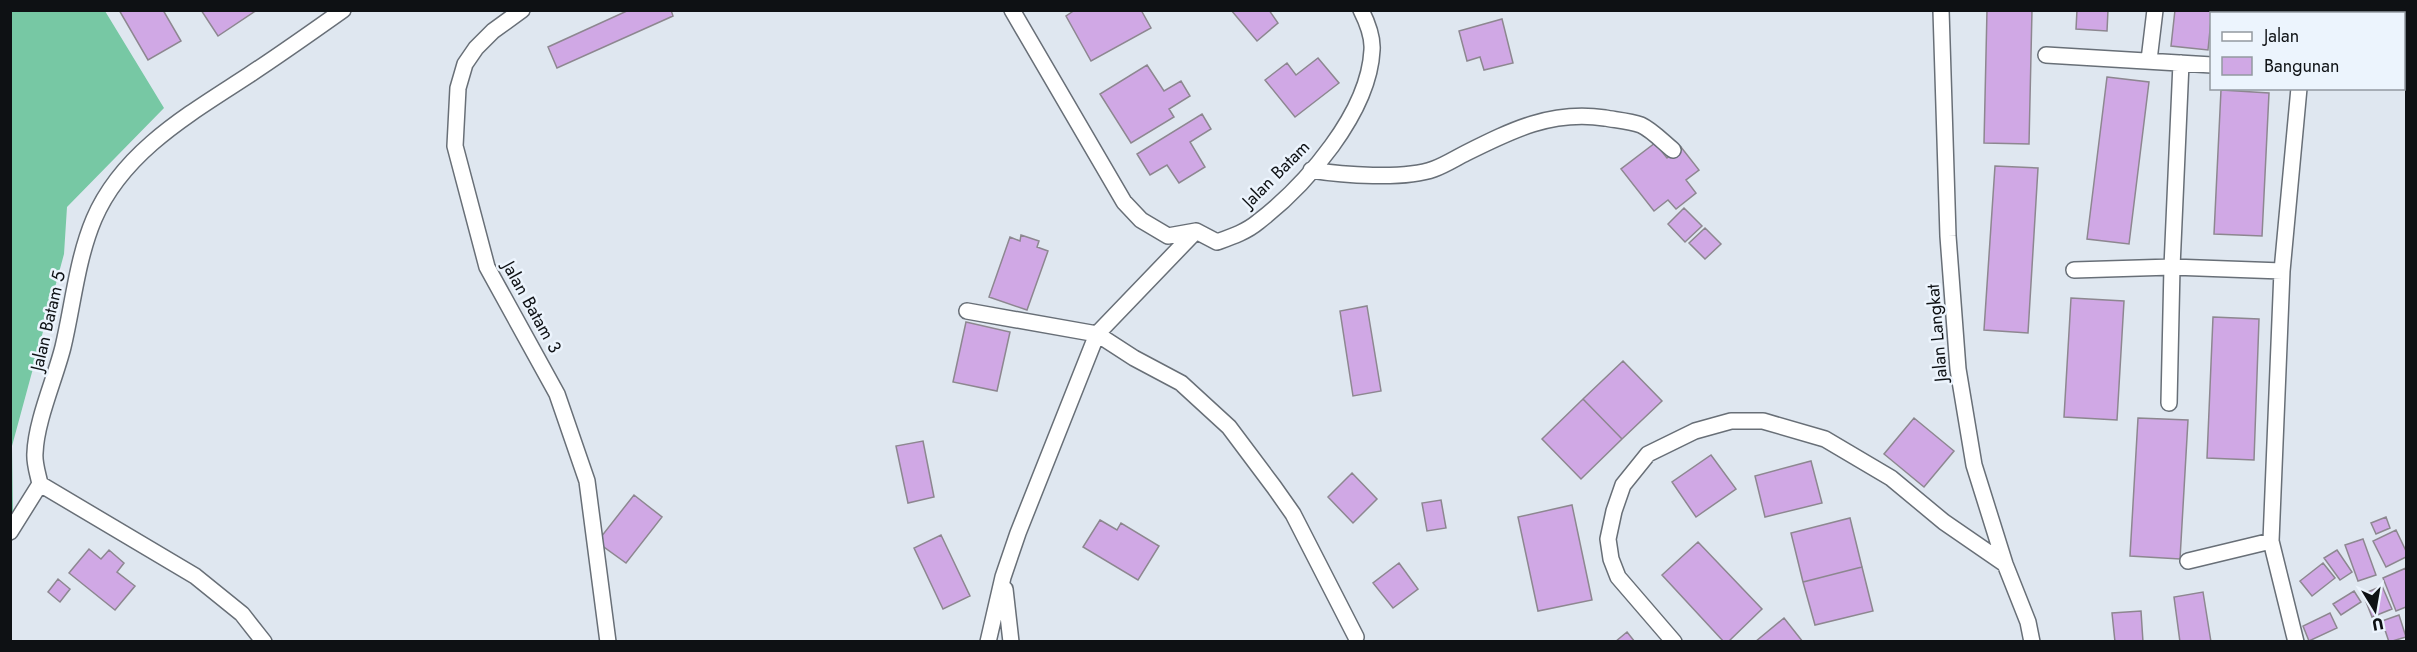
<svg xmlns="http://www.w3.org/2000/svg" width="2417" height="652" font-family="Jost,sans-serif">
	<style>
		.forest { fill: #77c8a4 }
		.building { fill: #d0a8e5; stroke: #8d8790; stroke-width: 1.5 }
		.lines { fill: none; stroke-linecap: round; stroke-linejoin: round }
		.street-casing { stroke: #686f77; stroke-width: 18 }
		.street { stroke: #fff; stroke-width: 15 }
		.labels { text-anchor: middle; stroke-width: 5; stroke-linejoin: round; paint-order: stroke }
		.street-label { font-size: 18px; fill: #0e1114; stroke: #ecf4fd }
	</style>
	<rect width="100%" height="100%" fill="#dfe7f0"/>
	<path class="forest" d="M11,10L105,11L164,108L67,207L64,254L12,446L13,512L11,516Z"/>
	<path class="building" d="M119,10H163L181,41L148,60Z
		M201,10H257L218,36Z
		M629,10H671L673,16L557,68L548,47Z
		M1075,10H1141L1151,28L1091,61L1066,16Z
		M1231,10H1269L1278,23L1257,41Z
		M1987,10H2032L2029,144L1984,143Z
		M2077,10H2108L2107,31L2076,29Z
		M2175,10H2212L2208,50L2171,46Z
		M2224,10H2262V14H2224Z
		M1502,19L1513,63L1484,70L1480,57L1467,61L1459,31Z
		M1318,58L1339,83L1295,117L1265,80L1287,63L1296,75Z
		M1147,65L1164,91L1181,81L1190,96L1169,109L1174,117L1131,143L1100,94Z
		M2107,77L2149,82L2129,244L2087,239Z
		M2221,90L2269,93L2262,236L2214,234Z
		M1202,114L1211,129L1190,142L1205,167L1179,183L1167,165L1150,175L1137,154Z
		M1655,143L1667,158L1681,147L1699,170L1686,180L1696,193L1676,209L1668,200L1654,211L1621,169Z
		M1995,166L2038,168L2028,333L1984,330Z
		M1684,208L1702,226L1685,242L1668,224Z
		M1705,228L1721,244L1705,259L1689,243Z
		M1021,235L1039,241L1037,247L1048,251L1027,310L989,297L1010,237L1020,241Z
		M2071,298L2124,301L2117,420L2064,417Z
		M1367,306L1381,391L1353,396L1340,311Z
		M2213,317L2259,319L2254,460L2207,458Z
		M966,322L1010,332L997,391L953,382Z
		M1623,361L1662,401L1622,439L1583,399Z
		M1583,399L1622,439L1581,479L1542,439Z
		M1914,418L1954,451L1924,487L1884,454Z
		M2138,418L2188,420L2180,559L2130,556Z
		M923,441L934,497L908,503L896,446Z
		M1711,455L1736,489L1696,517L1672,482Z
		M1811,461L1822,503L1765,517L1755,476Z
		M1352,473L1377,499L1353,523L1328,497Z
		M634,495L662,517L626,563L597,542Z
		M1441,500L1446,528L1427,531L1422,503Z
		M1572,505L1592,600L1538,611L1518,517Z
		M2386,517L2390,528L2376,534L2371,523Z
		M1850,518L1862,567L1803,582L1791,533Z
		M1100,520L1117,530L1121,523L1159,546L1138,580L1083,547Z
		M2396,530L2406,551V557L2386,567L2373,541Z
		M941,535L970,596L943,609L914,548Z
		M2363,539L2376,575L2358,581L2345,545Z
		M1698,542L1762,609L1728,642H1724L1662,575Z
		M89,549L101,559L109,550L124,563L117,572L135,586L115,610L69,573Z
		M2337,550L2352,572L2340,580L2324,558Z
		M1399,563L1418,589L1393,608L1373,583Z
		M2323,563L2335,578L2312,596L2300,581Z
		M1862,567L1873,611L1815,625L1803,582Z
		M2406,568V607L2396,611L2383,578Z
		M58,579L70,589L60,602L48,592Z
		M2382,586L2392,609L2372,617L2363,594Z
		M2354,591L2361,602L2341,615L2333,604Z
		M2203,592L2211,642H2180L2174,597Z
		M2141,611L2143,642H2115L2112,613Z
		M2330,613L2337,628L2309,641L2303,626Z
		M2399,615L2406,637L2389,642L2382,621Z
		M1784,618L1803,642H1755Z
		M1627,632L1635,642H1615Z"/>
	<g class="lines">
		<defs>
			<path id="street" d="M522,10L493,31L476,48L465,64L458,88L455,146L487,267L557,394L587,481L608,642
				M1012,10L1124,202L1141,220L1168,236L1196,231L1217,242C1231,237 1246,232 1258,222C1306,185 1369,113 1372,50C1373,37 1367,22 1361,10
				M1941,10L1948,236L1958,369L1974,465L2005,564L2028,622L2032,642
				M2304,14V10
				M2046,55L2212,65
				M2149,60L2155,10
				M1311,170C1342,175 1404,180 1434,169C1445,165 1456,158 1466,153C1512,130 1552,110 1605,118C1616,120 1630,121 1641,125C1652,130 1663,142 1673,150
				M2074,270L2172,267L2282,271
				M967,311L1097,334L1134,358L1181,383L1229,427L1274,487L1293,514L1356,637
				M2169,403L2172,267L2181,63
				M10,532L40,484
				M2188,561L2271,541
				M1005,589L1011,642
				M264,642L242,614L195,576L40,484C38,474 34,463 35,453C36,421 55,379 63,347C73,305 77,259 94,219C123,151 191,113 249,75C281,54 312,32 343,10
				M988,642L1003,577L1018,533L1097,334L1196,231
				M1674,642L1618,577L1611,559L1608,539L1614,511L1623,485L1648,454L1695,431L1731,421H1763L1825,439L1891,478L1944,522L2005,564
				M2296,642L2271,541L2282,271L2299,88"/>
		</defs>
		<use href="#street" class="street-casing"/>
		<use href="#street" class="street"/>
	</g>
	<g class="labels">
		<g class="street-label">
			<text transform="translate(1276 174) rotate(-45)" y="6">Jalan Batam</text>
			<text transform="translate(532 307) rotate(61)" y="6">Jalan Batam 3</text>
			<text transform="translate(48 321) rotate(-77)" y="6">Jalan Batam 5</text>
			<text transform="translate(1937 333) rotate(-95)" y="6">Jalan Langkat</text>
		</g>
	</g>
	<rect width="2417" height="652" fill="none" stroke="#0e1114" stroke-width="24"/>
	<rect x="2210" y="12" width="195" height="78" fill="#ecf4fd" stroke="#9399a0" stroke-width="1.5"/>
	<rect x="2222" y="32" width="30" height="9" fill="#ffffff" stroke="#9399a0" stroke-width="1.5"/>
	<text x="2264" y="42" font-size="18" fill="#0e1114">Jalan</text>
	<rect x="2222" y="57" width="30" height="18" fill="#d0a8e5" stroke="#9399a0" stroke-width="1.5"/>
	<text x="2264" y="72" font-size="18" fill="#0e1114">Bangunan</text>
	<g transform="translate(2375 610) rotate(169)" stroke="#ecf4fd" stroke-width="4.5" paint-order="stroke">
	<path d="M0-4.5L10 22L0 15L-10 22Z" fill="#0e1114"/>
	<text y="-9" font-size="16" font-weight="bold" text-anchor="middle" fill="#0e1114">U</text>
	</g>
</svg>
